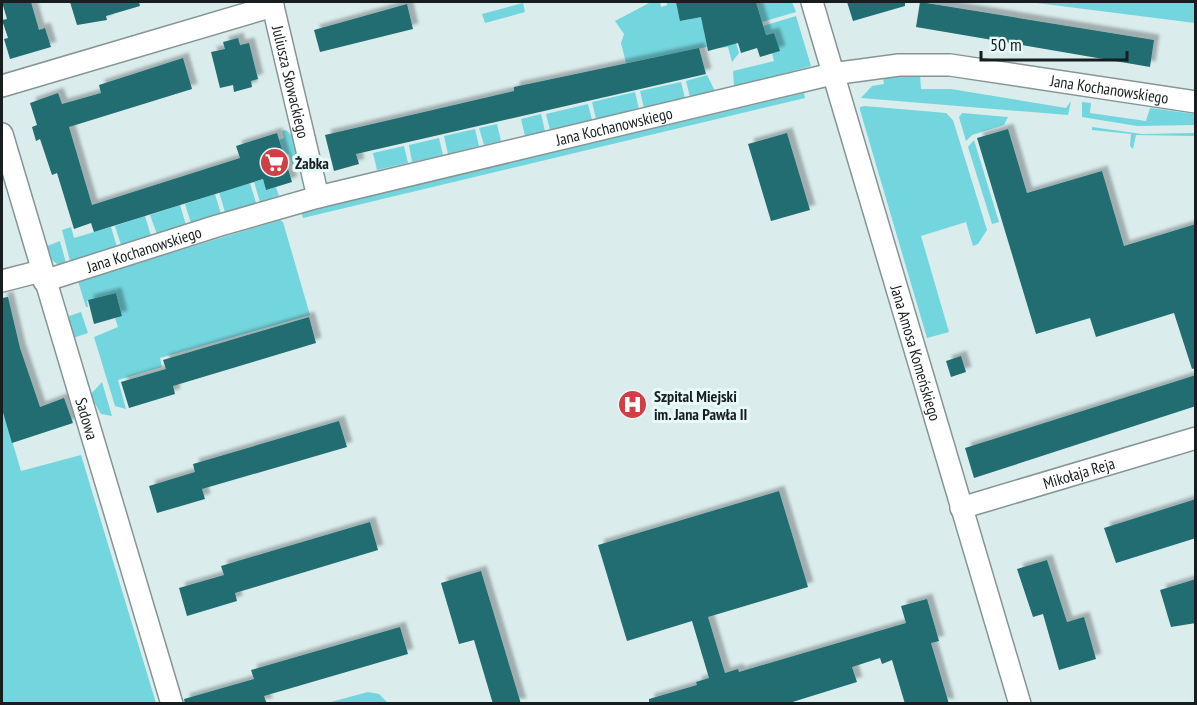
<svg xmlns="http://www.w3.org/2000/svg" width="1197" height="705" font-family="'PT Sans Narrow',sans-serif">
	<style>
		.green { fill: #73d5dd }
		.building { fill: #206d72; filter: url(#shadow) }
		.lines { fill: none; stroke-linecap: round; stroke-linejoin: round }
		.street-casing { stroke: #859596; stroke-width: 24 }
		.street { stroke: #fff; stroke-width: 21 }
		.labels { text-anchor: middle; stroke-width: 6; stroke-linejoin: round; paint-order: stroke }
		.street-label { font-size: 16px; fill: #181e1f; stroke: #e8f9fa }
		.poi-label { font-size: 16px; font-weight: bold; fill: #181e1f; stroke: #e8f9fa; text-anchor: start }
	</style>
	<defs>
		<filter id="shadow"><feDropShadow dx="5.5" dy="-5.5" stdDeviation="1.5" flood-color="#0004"/></filter>
	</defs>
	<rect width="100%" height="100%" fill="#dbeced"/>
	<path class="green" d="M651,2H660L661,7L667,5V2H680H677L681,21L690,19L685,2L691,15L700,14L697,2L702,15L709,13L706,2H724L739,53L732,62L728,47L719,48L713,28L704,31L707,47L626,63L621,43L624,34L615,21Z
		M756,2H792L796,12L762,22Z
		M1029,2H1195V23Z
		M523,3L525,12L485,23L482,14Z
		M796,16L811,66L734,87L733,71L774,61L772,53L779,51L774,33L766,35L763,26Z
		M920,74L921,89H951L1066,108L1071,101L1068,115L861,98L872,86L884,84L883,78Z
		M707,75L715,91L690,97L686,81Z
		M681,82L685,98L644,108L640,91Z
		M635,92L639,109L596,119L592,102Z
		M804,93L805,98L303,218L301,212Z
		M1082,102L1091,103L1090,113L1146,121L1150,108L1195,114V125L1137,126L1082,117Z
		M588,104L592,120L550,130L546,114Z
		M865,106L946,113L953,120L987,230L978,244L973,246L966,222L921,236L949,332L927,338L860,110V107Z
		M962,113L1008,117L1004,125L972,135L966,141L959,117Z
		M541,114L545,131L525,136L521,119Z
		M497,124L501,141L484,145L479,128Z
		M1092,127L1142,134L1195,133V136L1136,135L1133,149L1130,146L1131,134L1092,130Z
		M475,129L479,146L448,154L444,136Z
		M286,130C295,136 298,153 295,163L292,164L289,154L284,155L279,140L284,138L282,131Z
		M439,138L443,155L412,162L409,145Z
		M974,140L999,222L992,224L968,147Z
		M404,146L408,163L377,170L373,153Z
		M263,179L266,190L276,187L279,196L260,202L254,182Z
		M250,183L256,203L225,212L219,192Z
		M215,194L221,214L191,223L185,204Z
		M180,205L186,225L157,234L150,215Z
		M145,216L151,236L121,245L115,226Z
		M280,220L283,222L310,315L160,358L162,367L118,380L126,409L115,406L94,337L118,327L115,318L122,316L116,293L87,301L88,307H86L78,281Z
		M71,227L74,238L111,227L117,247L70,261L62,230Z
		M60,241L66,263L57,264L52,260L47,246Z
		M81,312L88,333L73,338L66,317Z
		M102,382L112,416L101,414L90,395Z
		M2,407L21,471L81,455L156,703H2Z
		M368,692L379,694L388,703H327Z"/>
	<path class="building" d="M2,2H31L39,30L45,28L51,47L10,59L4,39L8,38L2,20L7,19Z
		M70,2H139L140,6L106,16L107,20L77,25Z
		M676,2H756L766,35L774,33L780,51L760,57L757,48L741,53L738,43L708,51L701,17L680,21Z
		M847,2H905V6L853,21Z
		M920,2L1154,40L1150,67L916,27Z
		M407,4L413,29L320,52L314,30Z
		M238,38L240,45L249,43L258,79L251,81L252,87L234,92L233,85L220,88L211,52L225,49L223,42Z
		M699,48L706,74L356,154L359,164L334,171L325,135L514,91V87Z
		M183,58L192,89L69,127L92,205L240,158L236,146L277,133L292,182L266,190L263,179L94,232L91,223L74,229L57,173L52,175L40,139L36,141L32,127L37,125L30,103L58,93L62,104L101,93L99,85Z
		M1008,129L1027,193L1102,171L1124,246L1196,224V368L1192,369L1174,313L1096,337L1090,318L1036,334L977,138Z
		M787,133L810,210L771,221L748,144Z
		M116,293L122,316L94,324L88,300Z
		M8,297L20,348L40,407L64,398L73,423L12,443L2,409V298Z
		M309,317L316,343L173,386L175,394L129,408L121,382L166,369L163,360Z
		M961,356L966,372L951,377L946,361Z
		M1196,375V406L974,478L965,448Z
		M339,421L347,447L202,489L205,499L157,513L149,486L195,472L193,464Z
		M779,491L808,587L708,617L725,673L738,669L739,672L906,623L901,606L927,599L939,641L931,643L949,704H905L892,660L882,664L880,658L852,667L857,682L786,704H649V699L697,685L696,682L709,678L692,621L627,641L598,545Z
		M1196,499V538L1116,563L1104,528Z
		M370,522L378,550L235,593L237,601L187,616L179,588L224,575L221,566Z
		M1047,560L1067,622L1084,617L1096,659L1059,670L1043,614L1033,617L1017,569Z
		M481,571L521,704H493L474,640L459,644L441,583Z
		M1196,579V623L1171,627L1160,590Z
		M400,627L408,654L264,696L267,704H185L184,699L254,679L251,670Z"/>
	<g class="lines">
		<defs>
			<g id="street">
				<path id="s1" d="M272,2L318,197"/>
				<path id="s2" d="M812,2L1020,704"/>
				<path d="M2,86L273,6"/>
				<path id="s3" d="M2,134L172,704"/>
				<path d="M2,281L41,271"/>
				<path id="s4" d="M44,281L217,226L318,197L832,74L899,65H950L1196,102"/>
				<path id="s5" d="M961,508L1196,438"/>
			</g>
		</defs>
		<use href="#street" class="street-casing"/>
		<use href="#street" class="street"/>
	</g>
	<defs>
		<symbol id="supermarket-disc" viewBox="-11 -11 22 22"><circle r="9.5" fill="#cf4046" stroke="#e8f9fa"/><path d="M-6-5.5h2.5l.6 2H6L4.5 2H-2.5L-4.4-4H-6ZM-1.5 3.2a1.3 1.3 0 1 0 .1 0ZM3 3.2a1.3 1.3 0 1 0 .1 0Z" fill="#fff"/></symbol>
		<symbol id="hospital-disc" viewBox="-11 -11 22 22"><circle r="9.5" fill="#cf4046" stroke="#e8f9fa"/><path d="M-5-5h3v3.5h4V-5h3V5h-3V1.5h-4V5h-3Z" fill="#fff"/></symbol>
	</defs>
	<g fill-rule="evenodd">
		<use href="#supermarket-disc" x="258" y="146" width="33" height="33"/>
		<use href="#hospital-disc" x="616" y="388" width="33" height="33"/>
	</g>
	<g class="labels">
		<g class="street-label">
			<text dy="6" stroke="none"><textPath href="#s1" startOffset="82">Juliusza Słowackiego</textPath></text>
			<text dy="6" stroke="none"><textPath href="#s4" startOffset="1095">Jana Kochanowskiego</textPath></text>
			<text dy="6" stroke="none"><textPath href="#s4" startOffset="591">Jana Kochanowskiego</textPath></text>
			<text dy="6" stroke="none"><textPath href="#s4" startOffset="105">Jana Kochanowskiego</textPath></text>
			<text dy="6" stroke="none"><textPath href="#s2" startOffset="366">Jana Amosa Komeńskiego</textPath></text>
			<text dy="6" stroke="none"><textPath href="#s3" startOffset="297">Sadowa</textPath></text>
			<text dy="6" stroke="none"><textPath href="#s5" startOffset="123">Mikołaja Reja</textPath></text>
		</g>
		<g class="poi-label">
			<text x="295" y="169">Żabka</text>
			<text x="654" y="402">Szpital Miejski<tspan x="654" dy="18">im. Jana Pawła II</tspan></text>
		</g>
	</g>
	<rect width="1197" height="705" fill="none" stroke="#181e1f" stroke-width="6"/>
	<path d="M981 51v9h146v-9" fill="none" stroke="#181e1f" stroke-width="3"/>
	<text x="990" y="51" font-size="18" fill="#181e1f" stroke="#e8f9fa" stroke-width="4.5" paint-order="stroke">50 m</text>
</svg>
